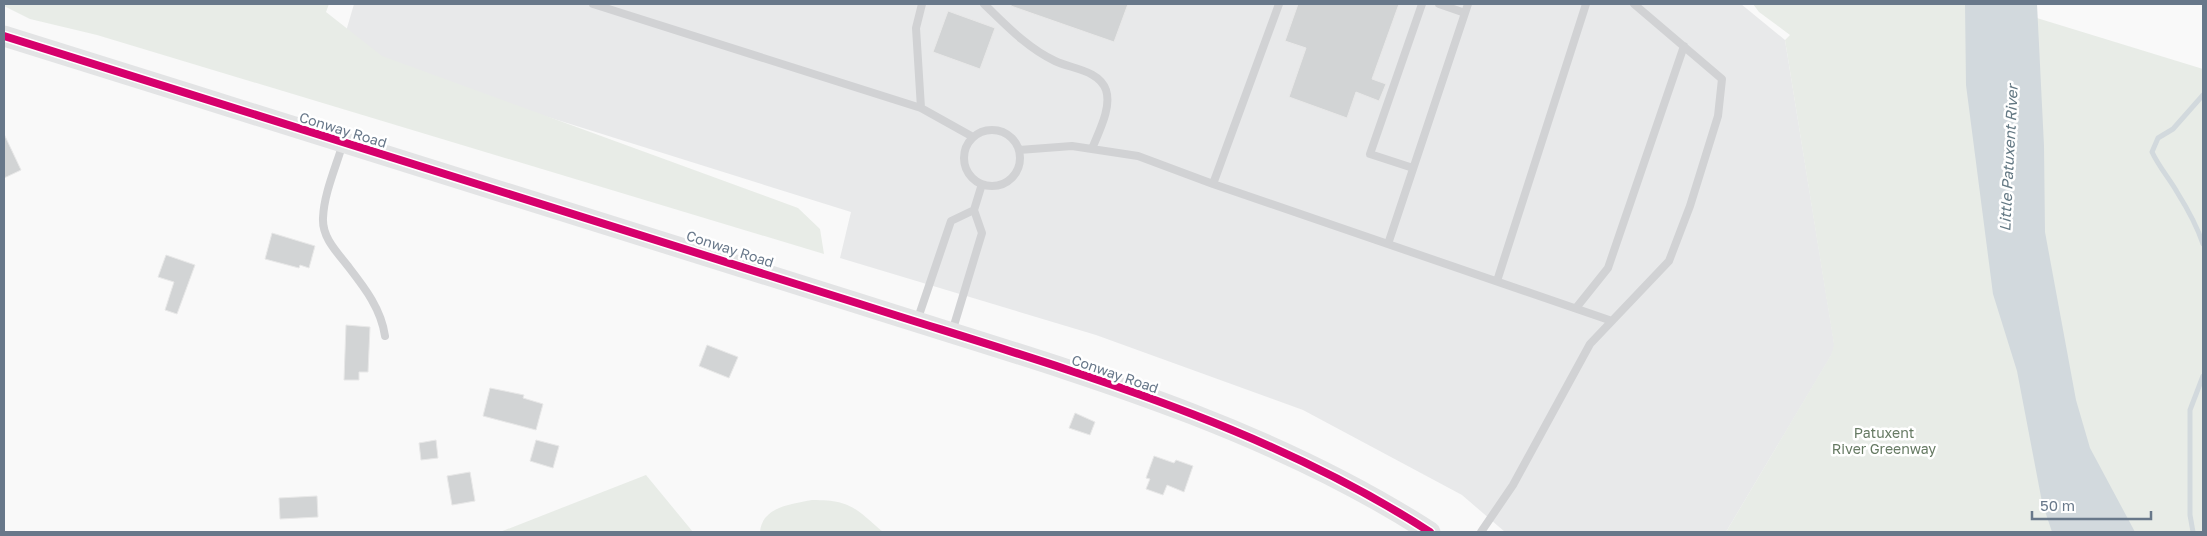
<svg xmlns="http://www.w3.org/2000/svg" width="2207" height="536" font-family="'Golos Text',sans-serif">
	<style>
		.built { fill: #e8e9ea }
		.green { fill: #e8ece7 }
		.water { fill: #d2d9dd }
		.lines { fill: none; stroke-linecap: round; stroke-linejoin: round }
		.stream { stroke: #d2d9dd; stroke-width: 5 }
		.building { fill: #d2d4d5; stroke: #e8e8e8 }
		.lane { stroke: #d1d2d4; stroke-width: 8 }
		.secondary { stroke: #e3e4e5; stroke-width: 21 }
		.cycleway-casing { stroke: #fff; stroke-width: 11 }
		.cycleway { stroke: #d6006c; stroke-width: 8 }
		.labels { text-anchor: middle; stroke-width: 5; stroke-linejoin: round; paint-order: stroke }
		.street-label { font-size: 14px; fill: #68788a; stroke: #fff }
		.park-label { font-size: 14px; fill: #667a63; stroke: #fff }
		.water-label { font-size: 15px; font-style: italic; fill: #647984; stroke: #fff }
	</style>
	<rect width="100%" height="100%" fill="#f9f9f9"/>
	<path class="built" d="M354,4H1741L1785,40L1835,349L1726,532H1505L1462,495L1303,410L1096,335L840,258L851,212L340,52Z"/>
	<path class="green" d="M4,4H329L326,12L382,56L798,208L820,229L824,254L97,35L30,19L4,6Z
		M1753,4H1991L2203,69V532H1726L1831,355L1834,345L1785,40L1790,35L1759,12Z
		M646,475L693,532H500Z
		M812,500C851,500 855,508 883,532H760C762,507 791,504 812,500Z"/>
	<path class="water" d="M1965,4H2037L2044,146L2045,232L2076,400L2090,448L2135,532H2052L2042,502L2017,371L1993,294L1966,85Z"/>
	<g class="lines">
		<path class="stream" d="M2203,95L2173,129L2158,138L2152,152C2159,167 2169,178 2177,192C2187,208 2197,226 2203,244
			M2193,532L2190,515V410L2203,376"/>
	</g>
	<path class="building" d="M1011,4H1128L1114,42L1011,6Z
		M1298,4H1399L1372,79L1386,84L1379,101L1356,92L1347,118L1289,97L1306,48L1285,41Z
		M948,11L995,28L980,69L933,52Z
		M4,134L21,170L4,178Z
		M272,233L315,246L309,268L300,265L299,268L265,259Z
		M166,255L195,265L177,314L165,310L174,282L158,277Z
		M346,325L370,327L368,372H359V380H344Z
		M707,345L738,357L729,378L699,366Z
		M490,388L524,395L523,398L543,404L536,430L483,416Z
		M1075,413L1095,422L1090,435L1069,428Z
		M436,440L438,458L421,460L419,443Z
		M536,440L559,446L553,468L530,461Z
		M1154,456L1174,463L1176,460L1193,466L1184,492L1167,485L1163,495L1146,489L1150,479L1146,478Z
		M470,472L475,501L452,505L447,476Z
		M317,496L318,517L280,519L279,498Z"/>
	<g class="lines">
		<path class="lane" d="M593,4L921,108L973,137
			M984,4C1005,24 1027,48 1055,61C1072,69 1099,70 1106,90C1112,108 1098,133 1092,149
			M1439,4L1465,13
			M921,108L916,28L922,4
			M964 158a28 28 0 1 1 56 0a28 28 0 1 1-56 0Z
			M343,143C336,167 324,193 323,218C322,237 336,251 347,265C364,287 381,308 385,336
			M1019,150L1072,146L1138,156L1213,184L1279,4
			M1413,168L1370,154L1422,4
			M1213,184L1612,321
			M1388,244L1468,4
			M1497,281L1586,4
			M1576,308L1608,268L1684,46
			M917,321L951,221L974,210
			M952,332L982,233L974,210L982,184
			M1481,532L1513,485L1590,344L1669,261L1690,206L1718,116L1722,79L1634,4"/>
		<path class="secondary" d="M4,36C289,126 575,212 860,304C1054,366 1257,420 1430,532"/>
		<defs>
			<path id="cycleway" d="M4,36C289,126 575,212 860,304C1054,366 1257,420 1430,532"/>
		</defs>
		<use href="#cycleway" class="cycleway-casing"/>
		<use href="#cycleway" class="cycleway"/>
	</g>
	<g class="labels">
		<g class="street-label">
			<text transform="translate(343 130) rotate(17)" y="5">Conway Road</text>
			<text transform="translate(730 249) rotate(18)" y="5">Conway Road</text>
			<text transform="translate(1115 374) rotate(19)" y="5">Conway Road</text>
		</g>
		<g class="park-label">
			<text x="1884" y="438">Patuxent<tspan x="1884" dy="16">River Greenway</tspan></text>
		</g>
		<g class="water-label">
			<text transform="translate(2009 158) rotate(-87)" y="5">Little Patuxent River</text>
		</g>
	</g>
	<rect width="2207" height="536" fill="none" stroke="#68788a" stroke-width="10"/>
	<path d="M2032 511v8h119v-8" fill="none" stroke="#68788a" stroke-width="2.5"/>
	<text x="2040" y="511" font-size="15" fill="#68788a" stroke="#ffffff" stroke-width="4" paint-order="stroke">50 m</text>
</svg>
